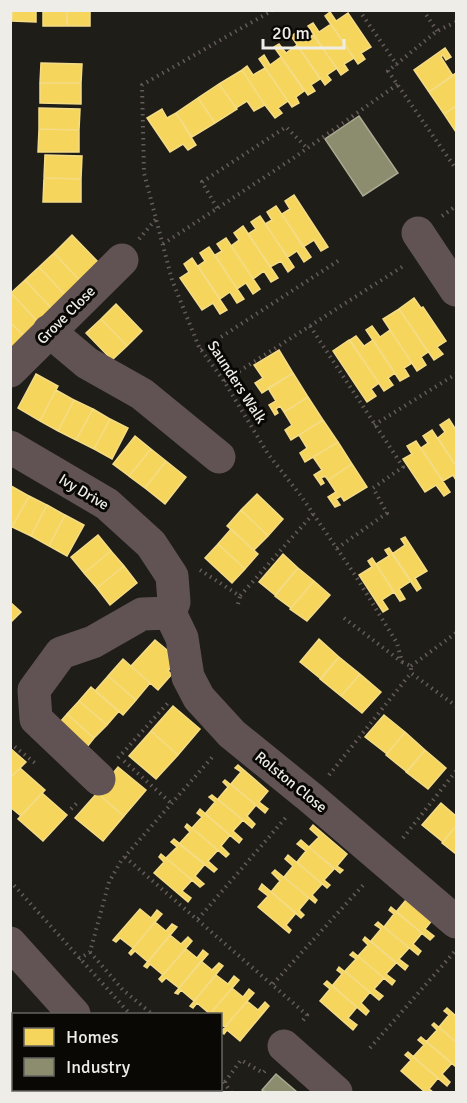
<svg xmlns="http://www.w3.org/2000/svg" width="467" height="1103" font-family="Signika,sans-serif">
	<style>
		.homes { fill: #f6d55c; stroke: #f4dc86; stroke-width: 1.5 }
		.industry { fill: #8c8c6e; stroke: #aaa992; stroke-width: 1.5 }
		.lines { fill: none; stroke-linecap: round; stroke-linejoin: round }
		.path { stroke: #655b5b; stroke-width: 4; stroke-dasharray: 1.5 4.5; stroke-linecap: butt }
		.minor { stroke: #615354; stroke-width: 33 }
		.major { stroke: #625354; stroke-width: 33 }
		.labels { text-anchor: middle; stroke-width: 6; stroke-linejoin: round; paint-order: stroke }
		.street-label { font-size: 15px; fill: #efede7; stroke: #090805 }
	</style>
	<rect width="100%" height="100%" fill="#1e1d18"/>
	<path class="homes" d="M13,10H36V22L12,21Z
		M43,10H67V26H43Z
		M67,10H90V26H67Z
		M330,12L336,21L348,13L371,47L361,53L365,59L358,64L325,16Z
		M313,23L319,32L331,24L354,58L344,64L348,70L341,75L308,26Z
		M296,33L302,42L313,35L337,68L327,75L331,80L325,85L291,36Z
		M279,44L286,53L297,45L320,79L311,85L315,91L308,95L274,47Z
		M445,48L451,57L446,60L443,55L441,57L453,76L429,92L414,70Z
		M264,55L270,65L281,57L304,91L296,97L299,103L292,107L259,59Z
		M41,63L82,64L81,83H40Z
		M247,66L253,75L265,68L288,101L278,108L282,113L275,118L265,105L242,70Z
		M242,70L265,105L254,111L247,101L236,108L219,84Z
		M456,73V106L444,114L429,92Z
		M40,83H81V104L40,103Z
		M219,84L237,109L215,123L198,98Z
		M198,98L215,123L192,137L176,113Z
		M456,106V132L444,114Z
		M39,108L80,109L79,130L39,129Z
		M162,109L167,118L176,113L196,145L188,150L183,144L170,152L147,118Z
		M39,129L79,130V152H38Z
		M45,155L82,156L81,179L44,178Z
		M44,178L81,179V202H43Z
		M294,195L328,247L321,251L314,240L303,247L282,214L290,209L285,201Z
		M276,206L311,257L304,262L297,251L288,257L265,224L272,220L267,212Z
		M260,216L294,267L288,272L281,261L270,267L248,234L256,229L251,222Z
		M243,226L278,278L271,282L264,271L253,279L231,246L239,240L234,233Z
		M72,235L100,264L81,282L54,253Z
		M226,238L260,289L253,294L246,283L237,289L215,255L222,251L217,244Z
		M209,247L244,299L237,303L230,292L220,299L198,266L205,261L200,253Z
		M54,253L81,282L66,296L39,267Z
		M192,258L227,310L220,314L213,303L202,310L180,278L189,272L184,264Z
		M39,267L66,296L52,309L25,280Z
		M25,280L52,309L38,322L11,293Z
		M11,293L38,322L24,336L10,322Z
		M414,298L421,308L423,307L446,341L437,347L443,354L434,360L399,309Z
		M116,304L142,331L127,346L101,319Z
		M399,309L428,352L421,357L426,365L417,371L383,319Z
		M101,319L127,346L112,360L86,333Z
		M10,322L24,336L10,349Z
		M372,326L380,337L390,330L412,363L404,368L409,376L400,381L366,330Z
		M356,336L364,346L373,340L395,373L388,378L393,385L384,391L350,340Z
		M349,340L379,383L371,389L376,396L367,402L333,351Z
		M279,350L293,373L262,393L255,383L263,378L254,365Z
		M293,373L308,397L284,412L280,406L276,409L278,413L275,415L269,405L276,401L268,388Z
		M36,374L58,386L40,421L18,408Z
		M56,390L74,400L58,431L40,421Z
		M308,397L323,420L291,440L285,430L292,425L284,412Z
		M74,400L93,409L76,440L58,431Z
		M93,409L110,419L94,449L76,440Z
		M110,419L128,428L112,459L94,449Z
		M449,419L456,430V466L438,438L445,432L440,425Z
		M323,420L338,442L305,462L300,453L307,448L299,435Z
		M432,430L456,466V480L453,475L443,481L421,448L428,443L423,436Z
		M135,436L151,449L129,476L113,464Z
		M416,441L450,492L444,496L436,485L425,492L403,459L412,454L407,446Z
		M338,442L352,464L328,480L325,476L321,478L324,483L321,485L314,475L322,470L313,457Z
		M151,449L166,461L145,488L129,476Z
		M166,461L186,477L165,504L145,488Z
		M352,464L367,487L344,501L341,496L336,499L340,505L335,507L328,497L336,492L328,480Z
		M11,486L29,496L12,527L10,526Z
		M257,494L283,519L268,536L241,510Z
		M29,496L47,505L31,536L12,527Z
		M47,505L65,515L49,546L31,536Z
		M241,510L268,536L254,550L227,526Z
		M65,515L84,525L67,556L49,546Z
		M231,529L258,554L245,569L218,544Z
		M98,535L111,551L84,573L71,557Z
		M405,537L427,571L415,578L421,588L417,591L392,554L405,545L401,539Z
		M218,544L245,569L232,583L205,558Z
		M389,548L411,581L399,589L405,599L400,601L376,564L389,556L385,550Z
		M111,551L124,566L97,588L84,573Z
		M283,554L298,568L275,595L259,582Z
		M372,558L394,592L382,600L388,609L383,612L359,575L372,567L368,561Z
		M124,566L137,583L110,605L97,588Z
		M298,568L314,581L291,608L275,596Z
		M314,581L330,595L307,621L290,609Z
		M10,602L21,612L10,623Z
		M319,639L339,657L321,679L300,662Z
		M155,640L178,659L168,671L172,674L158,690L131,666Z
		M339,657L360,674L341,696L320,679Z
		M123,659L150,683L136,700L108,676Z
		M360,674L381,692L362,713L341,696Z
		M108,676L136,700L123,715L95,691Z
		M91,687L119,711L107,725L79,701Z
		M79,701L107,725L94,738L67,714Z
		M173,706L200,729L178,755L151,731Z
		M67,714L94,738L83,752L55,728Z
		M384,715L405,732L387,754L365,737Z
		M151,731L178,755L156,779L129,756Z
		M405,732L425,750L407,772L386,755Z
		M10,748L26,762L10,778Z
		M425,750L446,768L428,789L406,772Z
		M238,765L268,791L259,802L268,809L265,813L231,784L241,772L235,768Z
		M118,767L146,790L124,816L97,793Z
		M20,768L45,790L21,816L10,807V778Z
		M225,780L256,805L247,816L255,824L252,828L218,799L228,787L223,782Z
		M42,793L67,815L43,841L18,819Z
		M97,793L124,816L103,841L75,818Z
		M212,795L243,820L233,831L242,839L239,843L205,814L215,802L209,797Z
		M441,803L456,816V826L443,842L422,825Z
		M200,809L230,835L221,846L229,854L226,857L192,828L202,817L197,813Z
		M187,824L218,850L208,861L217,869L214,872L179,844L190,832L185,827Z
		M313,825L347,854L337,866L343,870L340,873L309,847L319,837L310,829Z
		M456,826V854L442,843Z
		M174,839L205,864L195,876L204,884L200,887L166,858L177,847L171,842Z
		M301,840L334,869L324,880L330,885L327,888L297,862L306,851L297,844Z
		M161,854L192,880L182,891L191,898L188,902L154,873L164,862L159,857Z
		M288,855L322,884L312,895L317,900L315,903L284,877L293,866L285,859Z
		M275,870L309,898L299,910L304,915L301,918L271,892L280,881L272,873Z
		M262,884L296,913L286,925L291,930L289,933L258,907L268,896L259,889Z
		M406,900L434,918L425,929L434,936L430,940L396,912Z
		M391,907L422,933L413,944L421,951L418,955L384,927L394,914L389,910Z
		M140,909L151,918L157,910L162,914L133,948L120,938L116,942L113,940Z
		M155,922L166,931L172,924L177,927L148,962L135,951L131,955L129,953Z
		M378,922L409,948L399,959L408,966L405,970L371,941L381,929L375,925Z
		M170,935L181,944L188,937L192,941L163,975L150,964L147,968L144,966Z
		M365,937L396,963L386,974L395,981L392,985L358,956L368,945L363,940Z
		M186,949L197,958L203,950L208,954L179,988L166,978L162,982L159,979Z
		M353,952L384,978L374,989L383,996L379,1000L345,971L356,959L350,955Z
		M201,961L212,970L219,963L223,966L194,1001L181,990L178,994L175,993Z
		M339,967L370,992L361,1003L369,1011L366,1015L332,986L342,974L337,970Z
		M216,975L228,984L234,976L239,980L210,1014L197,1003L193,1008L190,1006Z
		M327,981L357,1007L348,1018L357,1025L353,1030L320,1001L330,989L324,984Z
		M232,988L243,997L249,989L254,993L225,1027L220,1024V1014H210Z
		M247,1001L258,1010L265,1002L269,1006L240,1041L227,1030L224,1034L221,1032Z
		M447,1008L456,1016V1042L439,1027L449,1015L444,1011Z
		M434,1023L456,1042V1067L426,1042L437,1030L432,1025Z
		M421,1037L452,1063L442,1074L450,1082L447,1086L413,1057L424,1045L418,1040Z
		M408,1052L438,1078L429,1089L433,1092H425L401,1071L411,1060L405,1055Z"/>
	<path class="industry" d="M359,116L398,173L363,196L325,139Z
		M276,1074L297,1092H266L262,1090Z"/>
	<g class="lines">
		<path class="path" d="M273,10L142,85L144,173L172,280L199,347L224,381L268,454L301,496L355,575L397,643L402,662L411,666V673L456,706
			M359,10L397,65
			M423,10L437,31
			M456,22L437,31L388,71L456,169
			M217,208L202,182L286,127L307,148
			M442,216L456,206
			M139,239L156,219
			M163,244L292,159L398,84
			M310,326L403,467L373,488L387,513L336,549
			M201,350L341,259
			M224,381L405,265
			M374,425L456,374
			M200,570L240,596L313,514
			M238,604L240,596
			M344,618L402,662
			M411,666L456,633
			M10,743L35,763
			M118,758L168,703
			M124,761L172,804
			M329,775L411,673
			M71,809L79,801
			M403,838L456,771
			M125,857L307,1015L301,1023
			M10,881L130,1014
			M198,919L288,815
			M90,952L123,990L152,1014
			M79,959L90,952L109,882L121,861L214,755
			M273,984L365,883
			M370,1048L456,950
			M220,1077L231,1092
			M225,1082L241,1060L263,1073L266,1070"/>
		<path class="minor" d="M418,233L456,290
			M49,331L87,363L142,394L219,457
			M10,371L122,260
			M10,447L107,504L151,544L172,576L174,602L170,613L182,638L188,677L199,698L232,734L311,798L456,922
			M99,779L36,719L34,690L61,653L93,642L142,614L170,613
			M284,1046L336,1092"/>
		<path class="major" d="M10,943L74,1014
			M144,1090L147,1092"/>
	</g>
	<g class="labels">
		<g class="street-label">
			<text transform="translate(66 315) rotate(-45)" y="5">Grove Close</text>
			<text transform="translate(237 382) rotate(57)" y="5">Saunders Walk</text>
			<text transform="translate(84 492) rotate(31)" y="5">Ivy Drive</text>
			<text transform="translate(291 782) rotate(39)" y="5">Rolston Close</text>
		</g>
	</g>
	<rect width="467" height="1103" fill="none" stroke="#efede7" stroke-width="24"/>
	<rect x="12" y="1013" width="210" height="78" fill="#090805" stroke="#65645f" stroke-width="1.5"/>
	<rect x="24" y="1028" width="30" height="18" fill="#f6d55c" stroke="#65645f" stroke-width="1.5"/>
	<text x="66" y="1043" font-size="18" fill="#efede7">Homes</text>
	<rect x="24" y="1058" width="30" height="18" fill="#8c8c6e" stroke="#65645f" stroke-width="1.5"/>
	<text x="66" y="1073" font-size="18" fill="#efede7">Industry</text>
	<path d="M263 39v9h81v-9" fill="none" stroke="#efede7" stroke-width="3"/>
	<text x="272" y="39" font-size="18" fill="#efede7" stroke="#090805" stroke-width="4.5" paint-order="stroke">20 m</text>
</svg>
